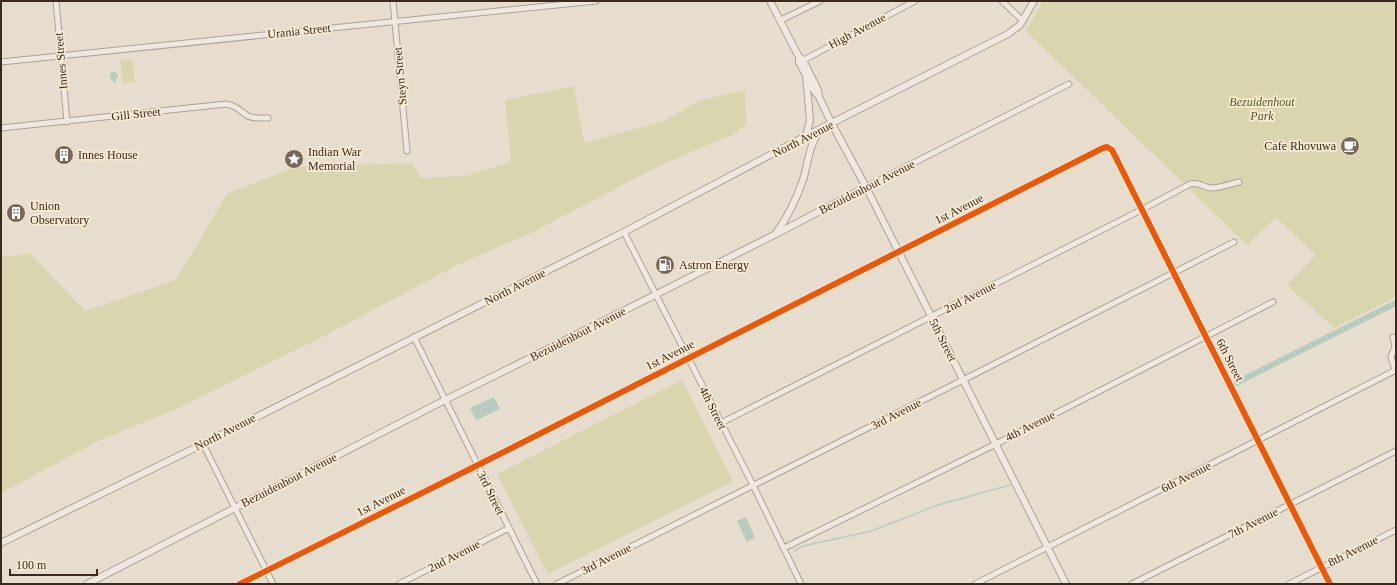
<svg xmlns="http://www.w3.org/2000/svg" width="1397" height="585" font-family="Georgia,serif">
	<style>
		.green { fill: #d8d5af }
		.water { fill: #b8cbbf }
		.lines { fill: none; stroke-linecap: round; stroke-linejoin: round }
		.stream { stroke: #b8cbbf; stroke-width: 1.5 }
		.canal { stroke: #b8cbbf; stroke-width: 6 }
		.minor-casing { stroke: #aba297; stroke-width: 7 }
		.tertiary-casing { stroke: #aba297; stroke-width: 8 }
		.minor { stroke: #eee8e0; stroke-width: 5 }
		.tertiary { stroke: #eee8e0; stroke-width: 6 }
		.cycleway-casing { stroke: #f7ead3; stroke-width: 8 }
		.cycleway { stroke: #e8590c; stroke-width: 6 }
		.labels { text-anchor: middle; stroke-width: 3.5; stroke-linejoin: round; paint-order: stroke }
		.street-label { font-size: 12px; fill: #3b291d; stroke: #f7ead3 }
		.park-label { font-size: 12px; font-style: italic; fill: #4f5923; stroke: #f7ead3 }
		.poi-label { font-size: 12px; fill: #3b291d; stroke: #f7ead3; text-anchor: start }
	</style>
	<rect width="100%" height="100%" fill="#e6ddce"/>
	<path class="green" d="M1043,1H1396V295L1388,301L1334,328L1287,285L1316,255L1276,217L1247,245L1026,31Z
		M132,59L135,82L123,83L120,60Z
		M574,86L584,143L661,122L702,100L745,90L746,125L732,135L688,153L651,170L531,233L457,265L326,335L176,409L100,440L1,493V257L31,254L85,311L176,280L227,194L296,167L412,163L420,178L466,176L511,162L505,100Z
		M682,380L733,481L548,574L497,474Z"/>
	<path class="water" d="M111,72H115L118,75L115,83L110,78Z
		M494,397L500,409L476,420L470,408Z
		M746,517L755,538L747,542L737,521Z"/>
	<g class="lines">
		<path class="stream" d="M794,551L803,546L871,531L938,505L1010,485"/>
		<path class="canal" d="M1236,383L1396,303"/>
		<defs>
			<path id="minor" d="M56,1L67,122
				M393,1L407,151
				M1002,1L1023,21
				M781,20L820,1
				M1,62L596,1
				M800,62L915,1
				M1,128L226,104C236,105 240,111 248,116C254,119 262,118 268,118
				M866,187L1069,84
				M624,232L753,485L801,584
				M414,337L537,584
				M1393,337L1395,346L1391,357L1395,370
				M721,423L1141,210L1190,184C1199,181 1204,188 1212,188C1221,188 1230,184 1239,182
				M203,444L273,584
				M784,548L996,444L1273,302
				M240,584L478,465L1103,148L1107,147L1112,150L1330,584
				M399,584L509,528
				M557,584L963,380L1234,242
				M975,584L1396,370
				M1132,584L1396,451
				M1289,584L1396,530"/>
			<path id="tertiary" d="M770,1L799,57L803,60L818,90L819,97L832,124L866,187L1066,584
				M799,57V62L815,92L819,97
				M806,136L810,120L806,76
				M776,233C788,217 796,200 803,180C808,164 809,144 820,131
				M1,543L203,444L624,232L806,136L1008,34L1020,25L1034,1
				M87,584L445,400L508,369L774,235L866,187"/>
		</defs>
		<use href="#minor" class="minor-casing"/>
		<use href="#tertiary" class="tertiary-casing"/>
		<use href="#minor" class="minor"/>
		<use href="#tertiary" class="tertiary"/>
		<defs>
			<path id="cycleway" d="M240,584L478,465L1103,148L1107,147L1112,150L1330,584"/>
		</defs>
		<use href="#cycleway" class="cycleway-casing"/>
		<use href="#cycleway" class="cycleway"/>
	</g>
	<defs>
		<symbol id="cafe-disc" viewBox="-11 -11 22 22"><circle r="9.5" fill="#77685b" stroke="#f7ead3"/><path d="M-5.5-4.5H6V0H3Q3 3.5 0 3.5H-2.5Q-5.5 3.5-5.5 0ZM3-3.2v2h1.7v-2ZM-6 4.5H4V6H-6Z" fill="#fff"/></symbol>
		<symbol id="building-disc" viewBox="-11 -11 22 22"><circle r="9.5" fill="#77685b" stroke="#f7ead3"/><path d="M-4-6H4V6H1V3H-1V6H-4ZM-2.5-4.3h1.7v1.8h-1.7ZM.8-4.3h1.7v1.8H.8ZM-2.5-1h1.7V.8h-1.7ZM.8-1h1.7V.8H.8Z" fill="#fff"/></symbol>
		<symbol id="sight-disc" viewBox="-11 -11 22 22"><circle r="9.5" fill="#77685b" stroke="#f7ead3"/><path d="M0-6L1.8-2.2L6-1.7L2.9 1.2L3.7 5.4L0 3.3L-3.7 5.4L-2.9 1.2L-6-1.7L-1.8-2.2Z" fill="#fff"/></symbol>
		<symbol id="fuel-disc" viewBox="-11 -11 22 22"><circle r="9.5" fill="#77685b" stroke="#f7ead3"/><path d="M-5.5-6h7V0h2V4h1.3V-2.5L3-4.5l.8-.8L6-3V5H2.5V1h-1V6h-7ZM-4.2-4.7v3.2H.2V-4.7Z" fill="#fff"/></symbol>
	</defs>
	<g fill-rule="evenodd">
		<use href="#cafe-disc" x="1339" y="135" width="22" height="22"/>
		<use href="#building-disc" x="53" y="144" width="22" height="22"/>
		<use href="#sight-disc" x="283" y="148" width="22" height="22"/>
		<use href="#building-disc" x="5" y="202" width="22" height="22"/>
		<use href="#fuel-disc" x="654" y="254" width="22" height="22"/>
	</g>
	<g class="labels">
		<g class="street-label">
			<text transform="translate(299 31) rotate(-6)" y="4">Urania Street</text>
			<text transform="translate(857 31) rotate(-28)" y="4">High Avenue</text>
			<text transform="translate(61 61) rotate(-95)" y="4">Innes Street</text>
			<text transform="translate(400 76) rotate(-95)" y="4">Steyn Street</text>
			<text transform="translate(136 114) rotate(-6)" y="4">Gill Street</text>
			<text transform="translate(803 139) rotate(-27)" y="4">North Avenue</text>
			<text transform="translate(867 187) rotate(-27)" y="4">Bezuidenhout Avenue</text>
			<text transform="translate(959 209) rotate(-27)" y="4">1st Avenue</text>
			<text transform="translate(515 287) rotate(-27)" y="4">North Avenue</text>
			<text transform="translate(970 297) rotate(-27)" y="4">2nd Avenue</text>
			<text transform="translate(578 334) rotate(-27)" y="4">Bezuidenhout Avenue</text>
			<text transform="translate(943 340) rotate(63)" y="4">5th Street</text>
			<text transform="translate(670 355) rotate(-27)" y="4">1st Avenue</text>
			<text transform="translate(1230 360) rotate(63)" y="4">6th Street</text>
			<text transform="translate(713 408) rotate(63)" y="4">4th Street</text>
			<text transform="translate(896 414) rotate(-27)" y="4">3rd Avenue</text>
			<text transform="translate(1030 426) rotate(-27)" y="4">4th Avenue</text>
			<text transform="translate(225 432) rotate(-27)" y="4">North Avenue</text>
			<text transform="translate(1186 477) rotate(-27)" y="4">6th Avenue</text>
			<text transform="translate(289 480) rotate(-27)" y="4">Bezuidenhout Avenue</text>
			<text transform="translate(491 493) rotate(64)" y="4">3rd Street</text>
			<text transform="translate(381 501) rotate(-27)" y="4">1st Avenue</text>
			<text transform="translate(1253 523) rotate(-27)" y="4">7th Avenue</text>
			<text transform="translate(1353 551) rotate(-27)" y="4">8th Avenue</text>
			<text transform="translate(454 556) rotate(-27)" y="4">2nd Avenue</text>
			<text transform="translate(606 559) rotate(-27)" y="4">3rd Avenue</text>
		</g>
		<g class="park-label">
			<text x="1262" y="106">Bezuidenhout<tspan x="1262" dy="14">Park</tspan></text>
		</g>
		<g class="poi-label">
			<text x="1336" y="150" text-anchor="end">Cafe Rhovuwa</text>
			<text x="308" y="156">Indian War<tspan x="308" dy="14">Memorial</tspan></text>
			<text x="78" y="159">Innes House</text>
			<text x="30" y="210">Union<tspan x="30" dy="14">Observatory</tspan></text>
			<text x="679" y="269">Astron Energy</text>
		</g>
	</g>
	<rect width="1397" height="585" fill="none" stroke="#3b291d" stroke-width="4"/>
	<path d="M10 569v6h87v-6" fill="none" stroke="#3b291d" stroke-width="2"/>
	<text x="16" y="569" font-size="12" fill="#3b291d" stroke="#f7ead3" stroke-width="3" paint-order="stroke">100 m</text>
</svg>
